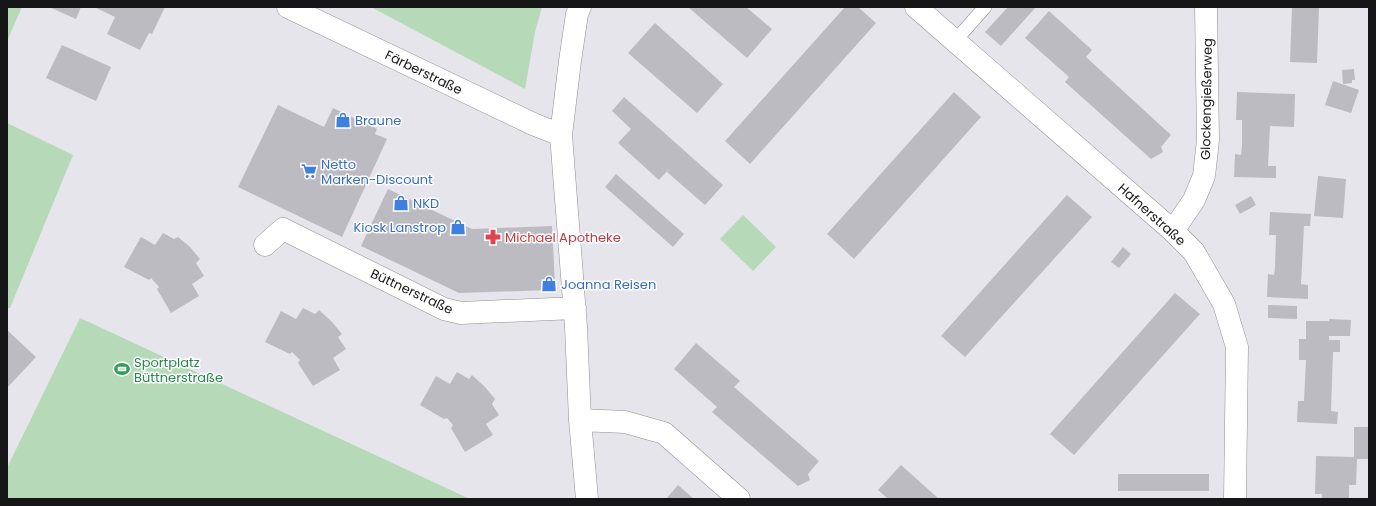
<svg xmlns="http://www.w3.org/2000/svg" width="1376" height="506" font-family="Poppins,sans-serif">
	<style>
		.green { fill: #b6d9b8 }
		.building { fill: #bcbbc2 }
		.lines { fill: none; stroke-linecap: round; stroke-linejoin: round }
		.service-casing { stroke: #918f96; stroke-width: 14 }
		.minor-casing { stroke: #918f96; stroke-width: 23 }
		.service { stroke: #fff; stroke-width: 13 }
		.minor { stroke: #fff; stroke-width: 22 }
		.labels { text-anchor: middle; stroke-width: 3; stroke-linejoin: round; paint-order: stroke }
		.street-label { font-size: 13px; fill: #161618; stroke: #fff }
		.shop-label { font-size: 13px; fill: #366cbe; stroke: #fff; text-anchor: start }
		.health-label { font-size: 13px; fill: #be3a42; stroke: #fff; text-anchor: start }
		.leisure-label { font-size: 13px; fill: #27864d; stroke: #fff; text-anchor: start }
	</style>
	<rect width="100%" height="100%" fill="#e6e5ec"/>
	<path class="green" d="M7,7H22L7,41Z
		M371,7H542L535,32L525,89Z
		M7,123L73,155L10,308H7Z
		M743,215L776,247L753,271L720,239Z
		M80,318L470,499H7V468Z"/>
	<path class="building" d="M49,7H81L76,19Z
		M94,7H165L152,34L149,33L140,50L107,34L115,17Z
		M688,7H746L772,29L747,58Z
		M845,7H858L876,23L750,164L725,141Z
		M1008,7H1036L1001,46L985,32Z
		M1292,7H1319L1317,63L1290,62Z
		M1049,11L1092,50L1086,57L1171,135L1161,147L1163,152L1151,159L1065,82L1069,77L1025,38Z
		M655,23L723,84L697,113L628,53Z
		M62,45L111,67L96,101L46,78Z
		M1354,69L1355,80H1352V83L1343,84L1342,70Z
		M1333,81L1359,90L1351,113L1325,105Z
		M954,92L981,117L854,259L827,234Z
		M1237,92L1295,94L1294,127L1270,126L1268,166H1276V178L1234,177L1235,154L1241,155L1242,145V120H1236Z
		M624,97L723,185L705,205L667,172L672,166L659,180L618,143L631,129L612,111Z
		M278,105L324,127L333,108L377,129L375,134L387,139L342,237L238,187Z
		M616,174L684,234L673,247L605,187Z
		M1318,176L1346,179L1343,218L1314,216Z
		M388,189L472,229L552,226L555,284L551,290L459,293L361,246Z
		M1067,195L1092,217L965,357L941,336Z
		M1251,196L1256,205L1240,214L1235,205Z
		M1270,212L1311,214L1310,226H1304L1301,284L1308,285V299L1267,297L1268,274L1274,275L1275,267L1276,235H1269Z
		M163,233L174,239L178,237L190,247L200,259L196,263L204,276L192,284L199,296L171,313L157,289L159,287L151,278L149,280L124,267L141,237L155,245Z
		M1123,247L1131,254L1119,268L1111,262Z
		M1175,293L1200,314L1074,455L1050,434Z
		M1268,305L1297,306V319L1268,318Z
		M303,308L315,314L319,310L332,322L342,334L338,337L346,349L333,358L340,370L313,386L298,363L300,360L292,352L290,354L265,342L281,311L296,319Z
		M1329,319L1351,320L1350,336H1329V340H1340V352H1333L1331,411L1338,412L1337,424L1297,422L1298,401H1304L1306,360H1299V339H1306V321H1329Z
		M7,330L36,357L7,388Z
		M696,343L740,381L734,387L819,461L808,474L810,480L798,486L712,412L717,407L674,369Z
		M457,372L469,379L472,375L485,387L495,399L492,404L499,415L486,424L493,435L465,452L451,428L453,425L447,418L444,419L420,405L436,376L450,384Z
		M1354,427H1369V459H1357L1356,485H1349V499H1322V494H1315L1316,456L1354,457Z
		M901,465L939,499H888L878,490Z
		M1118,474H1209V491H1118Z
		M678,485L694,499H666Z"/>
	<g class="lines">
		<defs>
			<path id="service" d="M955,41L985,7"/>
			<path id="minor" d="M288,7L533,124L561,135
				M580,7L577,14L570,61L561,135L576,327L580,420L587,499
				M916,7L1173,231L1194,252L1224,304L1237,347L1235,499
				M1173,231L1194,200L1204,176L1208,140L1206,7
				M265,245L283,229L444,309L461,313L575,308
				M580,420L625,422L664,433L739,499"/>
		</defs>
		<use href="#service" class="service-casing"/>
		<use href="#minor" class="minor-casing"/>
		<use href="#service" class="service"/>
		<use href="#minor" class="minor"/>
	</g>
	<defs>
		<symbol id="shop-bare" viewBox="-9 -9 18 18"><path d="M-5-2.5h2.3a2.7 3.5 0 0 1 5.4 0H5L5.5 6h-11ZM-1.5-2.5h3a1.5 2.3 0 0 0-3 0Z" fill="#3f7fe0" stroke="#fff" stroke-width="2.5" paint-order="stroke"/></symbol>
		<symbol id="supermarket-bare" viewBox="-9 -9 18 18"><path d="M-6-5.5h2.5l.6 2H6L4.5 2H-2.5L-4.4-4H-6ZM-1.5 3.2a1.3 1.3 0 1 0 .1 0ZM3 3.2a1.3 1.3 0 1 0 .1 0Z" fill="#3f7fe0" stroke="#fff" stroke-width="2.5" paint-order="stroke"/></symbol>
		<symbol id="pharmacy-bare" viewBox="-9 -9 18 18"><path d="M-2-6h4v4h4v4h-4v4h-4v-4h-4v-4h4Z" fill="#e0444e" stroke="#fff" stroke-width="2.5" paint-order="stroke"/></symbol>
		<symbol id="stadium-bare" viewBox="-9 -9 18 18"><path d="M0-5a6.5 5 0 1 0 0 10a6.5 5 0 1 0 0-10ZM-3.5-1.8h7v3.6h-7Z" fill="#2e9e5b" stroke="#fff" stroke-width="2.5" paint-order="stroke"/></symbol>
	</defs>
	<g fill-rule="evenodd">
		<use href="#shop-bare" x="332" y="109" width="22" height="22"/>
		<use href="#supermarket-bare" x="298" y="160" width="22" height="22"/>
		<use href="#shop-bare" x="390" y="192" width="22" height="22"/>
		<use href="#shop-bare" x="447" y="216" width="22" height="22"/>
		<use href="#pharmacy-bare" x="482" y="226" width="22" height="22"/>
		<use href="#shop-bare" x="538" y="273" width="22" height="22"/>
		<use href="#stadium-bare" x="111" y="358" width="22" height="22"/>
	</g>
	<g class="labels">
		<g class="street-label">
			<text transform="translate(424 72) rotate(26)" y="5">Färberstraße</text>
			<text transform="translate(1206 99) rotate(-89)" y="5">Glockengießerweg</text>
			<text transform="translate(1152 214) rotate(42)" y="5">Hafnerstraße</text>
			<text transform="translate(412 291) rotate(25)" y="5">Büttnerstraße</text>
		</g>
		<g class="shop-label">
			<text x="355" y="125">Braune</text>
			<text x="321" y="169">Netto<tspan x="321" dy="15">Marken-Discount</tspan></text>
			<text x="413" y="208">NKD</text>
			<text x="446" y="232" text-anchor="end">Kiosk Lanstrop</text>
			<text x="561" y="289">Joanna Reisen</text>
		</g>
		<g class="health-label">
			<text x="505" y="242">Michael Apotheke</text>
		</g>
		<g class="leisure-label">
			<text x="134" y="367">Sportplatz<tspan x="134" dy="15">Büttnerstraße</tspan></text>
		</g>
	</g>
	<rect width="1376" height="506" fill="none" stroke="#161618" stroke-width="16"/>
</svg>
